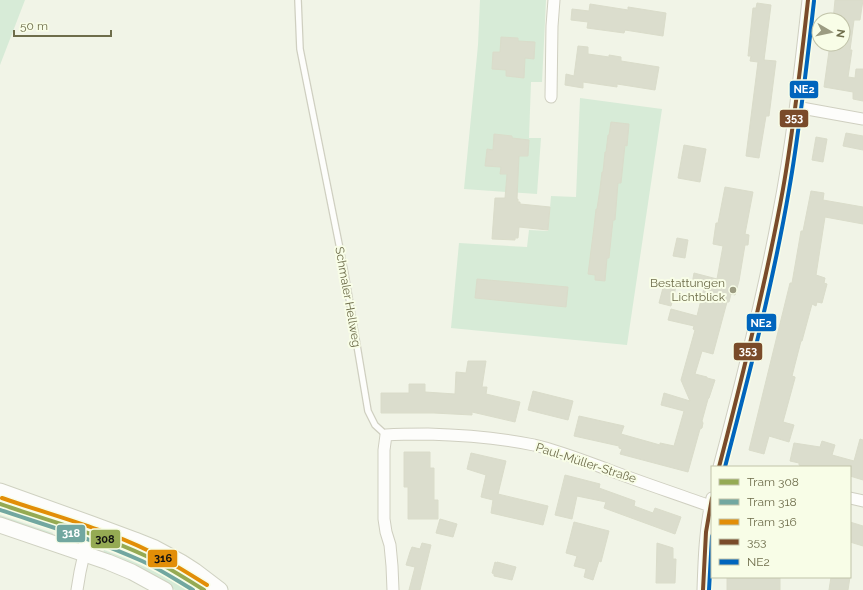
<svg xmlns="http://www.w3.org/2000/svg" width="863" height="590" font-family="Raleway,sans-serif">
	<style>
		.green { fill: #d7ebd7 }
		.building { fill: #dbddcd; stroke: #dadcca }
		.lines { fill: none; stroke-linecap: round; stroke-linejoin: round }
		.lane-casing { stroke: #cfcfc0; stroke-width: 8 }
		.street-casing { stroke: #cfcfc0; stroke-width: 13 }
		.secondary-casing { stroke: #cfd1c1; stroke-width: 17 }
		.lane { stroke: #fdfdfb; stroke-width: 5.5 }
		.street { stroke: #fdfdfb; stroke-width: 11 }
		.secondary { stroke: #fdfdfb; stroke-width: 15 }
		.bus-1-casing { stroke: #f8fde7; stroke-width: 7 }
		.bus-2-casing { stroke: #f8fde7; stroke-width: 7 }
		.bus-1 { stroke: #7a4b2a; stroke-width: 4 }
		.bus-2 { stroke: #0065bd; stroke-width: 4 }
		.tram-1-casing { stroke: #f8fde7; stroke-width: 7 }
		.tram-2-casing { stroke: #f8fde7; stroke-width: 7 }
		.tram-3-casing { stroke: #f8fde7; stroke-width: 7 }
		.tram-1 { stroke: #95aa53; stroke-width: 4 }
		.tram-2 { stroke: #72a7a0; stroke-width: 4 }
		.tram-3 { stroke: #e28e07; stroke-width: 4 }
		.poi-dot { fill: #9c9c82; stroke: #f8fde7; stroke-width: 1.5 }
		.labels { text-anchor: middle; stroke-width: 4; stroke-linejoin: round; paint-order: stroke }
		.poi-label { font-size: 12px; fill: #6e6d4b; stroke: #f8fde7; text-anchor: end }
		.street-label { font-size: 12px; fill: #6e6d4b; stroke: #f8fde7 }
		.line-badge { stroke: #f8fde7; stroke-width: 1.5 }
		.badge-label { font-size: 11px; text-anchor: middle; font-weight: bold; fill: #fff }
		.pale-badge-label { font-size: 11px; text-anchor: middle; font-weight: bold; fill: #111 }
	</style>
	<rect width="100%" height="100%" fill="#f1f4e7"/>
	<path class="green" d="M0,0H25L0,65Z
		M480,0H546L542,82H531L529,138H541L537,194L464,189L478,45Z
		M580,98L662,109L627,345L451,328L459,243L527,247L529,230L548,231L551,196L576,197Z
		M0,497L58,516L56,520L0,501Z
		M0,515L53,533L51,537L0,519Z
		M113,539L157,556L194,578L208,590L175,568L139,551L113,540Z
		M104,550C134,561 160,573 187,590H175L161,581L103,553Z"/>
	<path class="building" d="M835,0H863L860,20H854L850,50H852L848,77L855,78L856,69H863V101L853,99V92L824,87L830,44H843V20H833Z
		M757,3L771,5L764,60L776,61L769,116H766L759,158L746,156L758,62L750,61L751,56H748L753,8H756Z
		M590,4L628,10V7L666,13L663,36L625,30L624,33L587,28L588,22L571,20L572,9L589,11Z
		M501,37L518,38V41L535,42L534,59L525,58L524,78L506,76V70L492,69L493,52H500Z
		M578,46L588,47V54L609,57V55L621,57V61L659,67L655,90L617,84V87L583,82V88L565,85L566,74L574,76Z
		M611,122L629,124L627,146L625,145L621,183H618L615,220H613L609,258H607L605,281L595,280V275L588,274L594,227L596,209H597L600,189L602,172H603L605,152H606L608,135H609Z
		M846,133L863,136V150L843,146Z
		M494,134L512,136V138L529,140L528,156H519L517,199H518V202H520V204L550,207L548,230L519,227L518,238H515V240L492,239L495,198H505L507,174H500L501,167L485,166L487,149L493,150Z
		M816,137L827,139L823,162L812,160Z
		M684,145L706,149L700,182L678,178Z
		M725,187L753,192L745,234L749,235L748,245H745L739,281L735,295L731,294L729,302H727L713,354L702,351L695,374L707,377V378L715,380L709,398L708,399L702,421L703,423L702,428L700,429L688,472L620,454L622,449L619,448V446L574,436L579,416L624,426L621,434L660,445V443L674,446L684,411L661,405L664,393L690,401L681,380L695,330L693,329L694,326L668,320L671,309L697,316L704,288L692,284L694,273L717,279L723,246L713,244L716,223H718Z
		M811,191L824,193L823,200L863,207V224L825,217L816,275L825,278L824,283L827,284L822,303L817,302L816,306L812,304L802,341H801L792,376L795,377V378L783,422L794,425L789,442L769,436L764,454L749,450L790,283H792L801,231H803Z
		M677,238L688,240L685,258L673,256Z
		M477,279L568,287L566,307L475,298Z
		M664,284L676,287L671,306L659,303Z
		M468,361H486L482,387H487L486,394L520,402L515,422L472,412V415L434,413H381V393H409V384H425V392L455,394L456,372L466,373Z
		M533,391L573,401L568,420L528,410Z
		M860,439L863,440V480L850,476V467H805L799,465V463L790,461L794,443L820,447L822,441L835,445L832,455L854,461Z
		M404,452H430V468H434V500H438V519H408V487H404Z
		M471,453L506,461L498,494L548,506L543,525L491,513L493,500L481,497L486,475L467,469Z
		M565,475L600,484L599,488L635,501L634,506L653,513L655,508L681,517L675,534L604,508L606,502L577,496L572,519L555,515Z
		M440,519L457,524L453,537L436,533Z
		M574,522L609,531L601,562L599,561L593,580L584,577L586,569L574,566L577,556L566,553Z
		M850,522L863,526V546L850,542Z
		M422,543L431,545L420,590H409L415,567L406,565L410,552L412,547L420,549Z
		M657,543L673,548V559H676L675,583H656Z
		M495,562L497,563V562L516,567L512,580L494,576V574L492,573Z
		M727,577H780V590H727Z
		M831,577H850L848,590H829Z"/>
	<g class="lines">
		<defs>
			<path id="lane" d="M298,0L300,49L345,274L368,411L375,425L386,435"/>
			<path id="street" d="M551,97L552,26L554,0
				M796,107L863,119
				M719,467C741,384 762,301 778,216C792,145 800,72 808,0
				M850,498L863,501
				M77,590L80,572L84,554
				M393,590L392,566L390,545L386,532L384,519V450L386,435C400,434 414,434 428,434C464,435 500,438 534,445C560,451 585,461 609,470C643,483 677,494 710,506
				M703,590C704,559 705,528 712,498"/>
			<path id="secondary" d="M0,491L92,524L135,540L155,548L181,562L195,571L220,590
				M0,525L108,562L132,572L165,590
				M84,554L92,524"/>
		</defs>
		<use href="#lane" class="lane-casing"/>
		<use href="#street" class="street-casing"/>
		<use href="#secondary" class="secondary-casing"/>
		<use href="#lane" class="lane"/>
		<use href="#street" class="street"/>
		<use href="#secondary" class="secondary"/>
		<defs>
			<path id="bus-1" d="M719,467C743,375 766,283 783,189C794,127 801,63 808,0
				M703,590L706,532L712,498"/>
			<path id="bus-2" d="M725,467C749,375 773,283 789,190C800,127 807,64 814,1
				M709,590L712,536"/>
		</defs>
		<use href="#bus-1" class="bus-1-casing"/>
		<use href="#bus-2" class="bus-2-casing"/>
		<use href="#bus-1" class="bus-1"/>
		<use href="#bus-2" class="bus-2"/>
		<defs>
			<path id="tram-1" d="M0,504C49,521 100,534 146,556C166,566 185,578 204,590"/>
			<path id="tram-2" d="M0,510C48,526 96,540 142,561C160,569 176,580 193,590"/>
			<path id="tram-3" d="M2,498C51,515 102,528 149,551C169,561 188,573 207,585"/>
		</defs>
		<use href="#tram-1" class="tram-1-casing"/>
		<use href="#tram-2" class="tram-2-casing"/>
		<use href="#tram-3" class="tram-3-casing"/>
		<use href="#tram-1" class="tram-1"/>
		<use href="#tram-2" class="tram-2"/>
		<use href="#tram-3" class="tram-3"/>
	</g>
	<circle class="poi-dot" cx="733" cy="290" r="4"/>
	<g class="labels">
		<g class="poi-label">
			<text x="725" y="287">Bestattungen<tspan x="725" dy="14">Lichtblick</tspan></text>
		</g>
		<g class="street-label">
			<text transform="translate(348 297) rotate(80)" y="4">Schmaler Hellweg</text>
			<text transform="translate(586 463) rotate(18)" y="4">Paul-Müller-Straße</text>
		</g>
	</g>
	<g class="line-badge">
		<rect x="789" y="80" width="30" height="19" rx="4" fill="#0065bd"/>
		<rect x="779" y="109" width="30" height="19" rx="4" fill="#7a4b2a"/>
		<rect x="746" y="313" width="31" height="19" rx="4" fill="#0065bd"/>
		<rect x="733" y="342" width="30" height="19" rx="4" fill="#7a4b2a"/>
		<rect x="56" y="524" width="30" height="19" rx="4" fill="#72a7a0"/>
		<rect x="90" y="529" width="31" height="20" rx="4" fill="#95aa53"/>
		<rect x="147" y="549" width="31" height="19" rx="4" fill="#e28e07"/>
	</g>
	<g class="badge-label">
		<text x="804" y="93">NE2</text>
		<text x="794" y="122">353</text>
		<text x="761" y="327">NE2</text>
		<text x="748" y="355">353</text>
		<text x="71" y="537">318</text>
	</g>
	<g class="pale-badge-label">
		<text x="105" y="543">308</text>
		<text x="163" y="562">316</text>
	</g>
	<rect x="711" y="466" width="140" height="112" fill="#f8fde7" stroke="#c1c3a9"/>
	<rect x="719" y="479" width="20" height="6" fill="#95aa53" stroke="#c1c3a9"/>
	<text x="747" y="486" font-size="12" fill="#6e6d4b">Tram 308</text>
	<rect x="719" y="499" width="20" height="6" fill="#72a7a0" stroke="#c1c3a9"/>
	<text x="747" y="506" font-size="12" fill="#6e6d4b">Tram 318</text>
	<rect x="719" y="519" width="20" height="6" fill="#e28e07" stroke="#c1c3a9"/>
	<text x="747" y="526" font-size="12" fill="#6e6d4b">Tram 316</text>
	<rect x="719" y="539" width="20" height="6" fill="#7a4b2a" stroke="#c1c3a9"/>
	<text x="747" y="546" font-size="12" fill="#6e6d4b">353</text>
	<rect x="719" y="559" width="20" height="6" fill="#0065bd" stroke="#c1c3a9"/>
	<text x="747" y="566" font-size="12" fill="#6e6d4b">NE2</text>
	<g transform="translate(831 32) rotate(99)"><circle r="19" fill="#f8fde7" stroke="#c1c3a9"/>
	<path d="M0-3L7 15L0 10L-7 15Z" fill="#9c9c82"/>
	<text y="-6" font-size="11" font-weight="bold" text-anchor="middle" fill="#6e6d4b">N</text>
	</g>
	<path d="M14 30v6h97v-6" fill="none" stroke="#6e6d4b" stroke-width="2"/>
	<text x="20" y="30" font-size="12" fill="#6e6d4b" stroke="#f8fde7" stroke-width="3" paint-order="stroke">50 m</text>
</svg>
